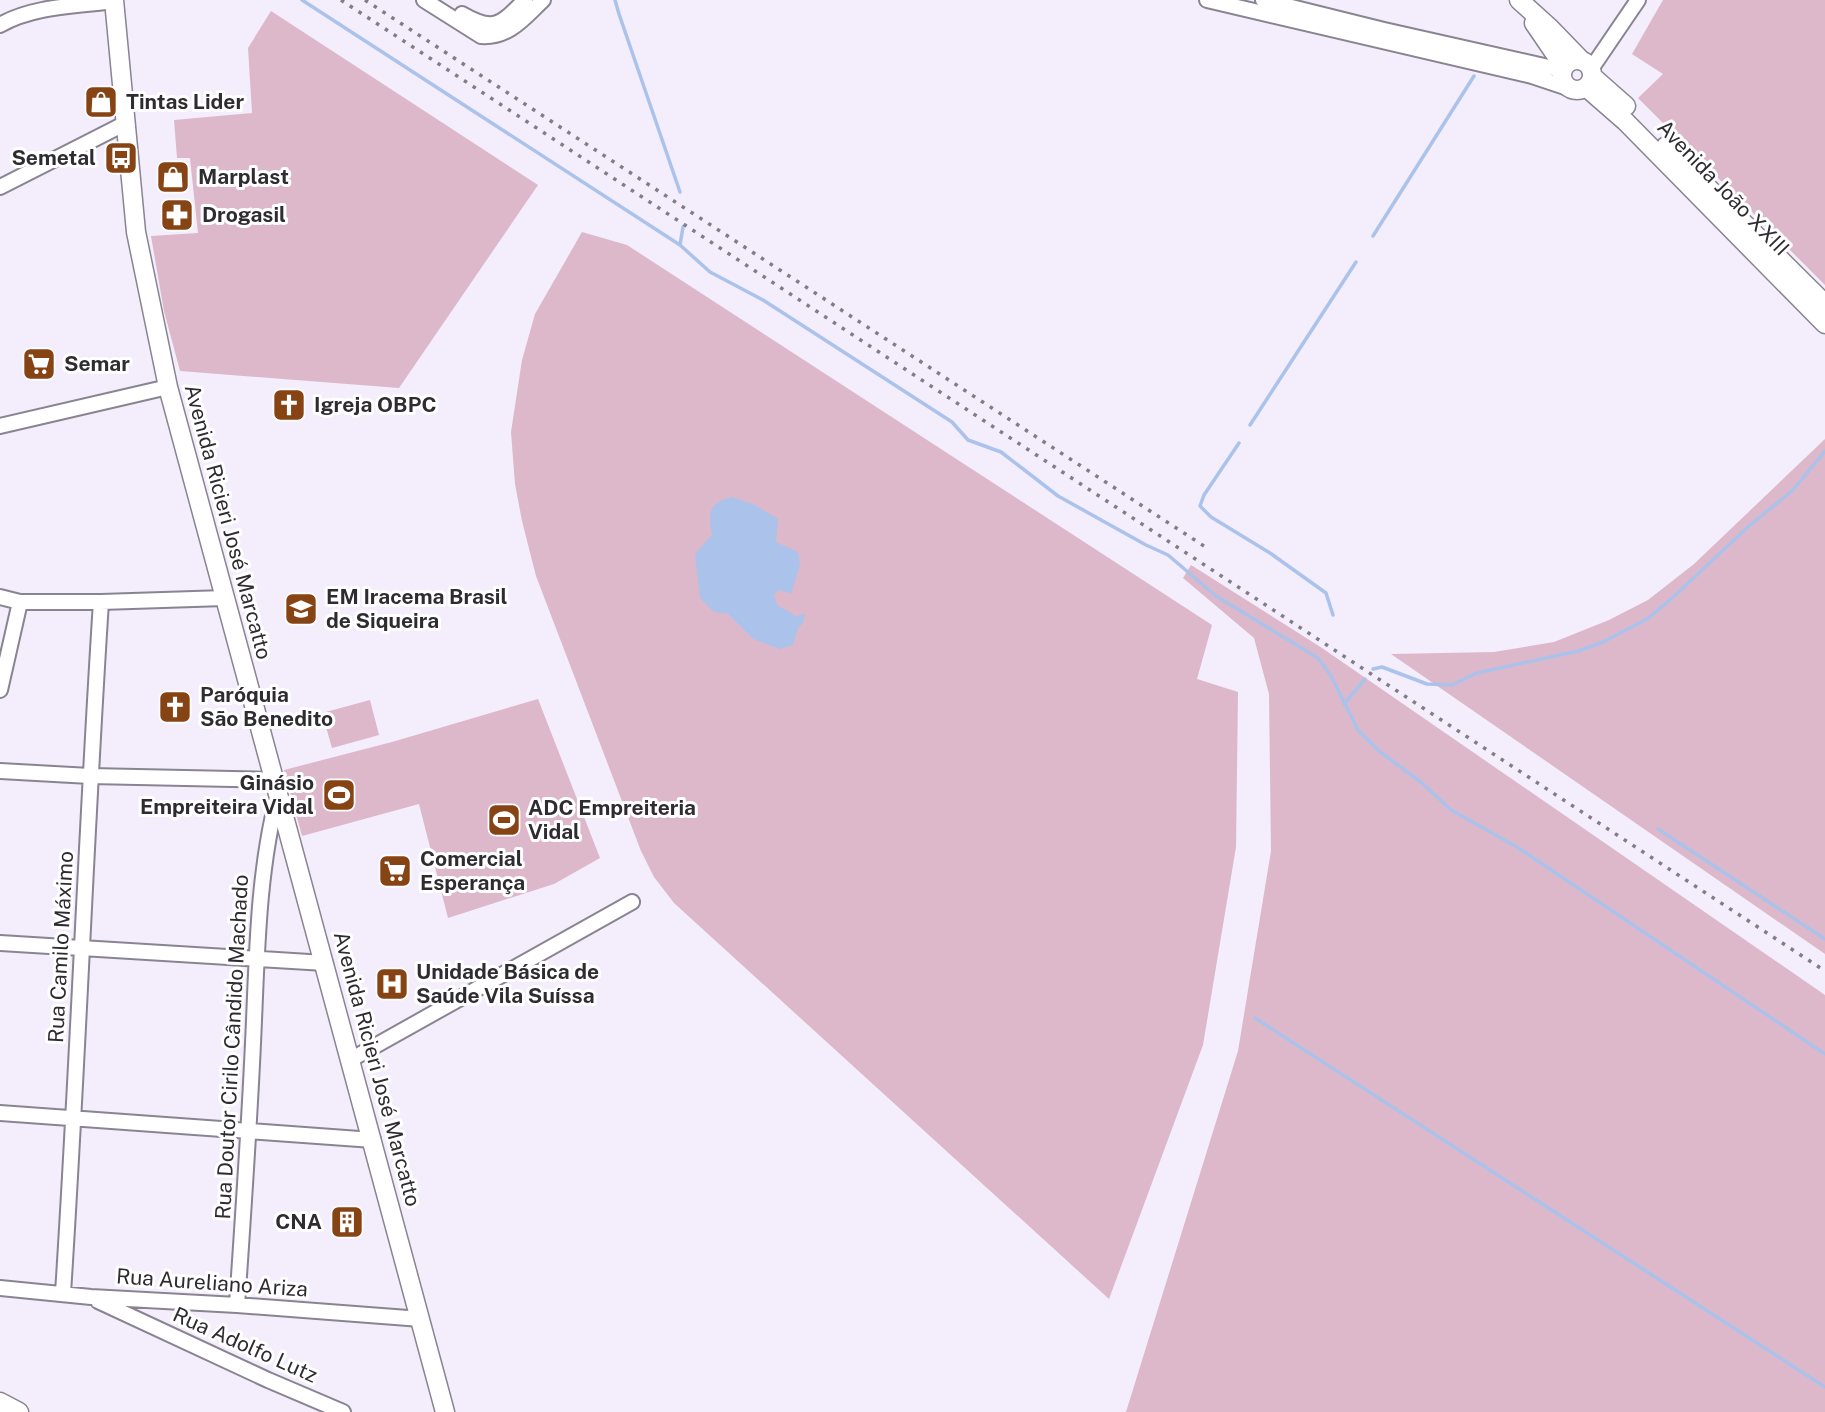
<svg xmlns="http://www.w3.org/2000/svg" width="1825" height="1412" font-family="'Public Sans',sans-serif">
	<style>
		.green { fill: #dcb8ca }
		.water { fill: #abc3eb }
		.lines { fill: none; stroke-linecap: round; stroke-linejoin: round }
		.stream { stroke: #abc3eb; stroke-width: 3.5 }
		.minor-casing { stroke: #898491; stroke-width: 18 }
		.major-casing { stroke: #898491; stroke-width: 21 }
		.minor { stroke: #fff; stroke-width: 14 }
		.major { stroke: #fff; stroke-width: 18 }
		.rail { stroke: #817d86; stroke-width: 3.5; stroke-dasharray: 3.5 7; stroke-linecap: butt }
		.labels { text-anchor: middle; stroke-width: 6; stroke-linejoin: round; paint-order: stroke }
		.poi-label { font-size: 21px; font-weight: bold; fill: #2e2c31; stroke: #fff; text-anchor: start }
		.street-label { font-size: 21px; fill: #2e2c31; stroke: #fff }
	</style>
	<rect width="100%" height="100%" fill="#f3edfc"/>
	<path class="green" d="M1663,0H1825V285L1638,98L1663,74L1632,54Z
		M271,11L538,185L399,388L180,371L164,311L151,236L198,233L190,158H177L174,120L252,113L248,48Z
		M582,232L627,245L1212,625L1197,679L1238,692L1236,847L1203,1045L1109,1299L674,903L654,877L641,851L536,576L522,521L515,484L511,432L522,360L535,314Z
		M1825,439V954L1391,654L1494,652L1554,642L1609,620L1648,600L1694,564Z
		M1191,565L1322,648L1825,995V1412H1126L1238,1051L1271,851L1269,694L1254,638L1183,578Z
		M538,699L600,858L554,884L448,918L419,804L302,836L284,770L392,742Z
		M370,700L379,735L332,748L322,713Z"/>
	<path class="water" d="M732,497L755,505L778,519L776,542L798,552L800,565L791,594L780,590L774,594L777,605L796,616L805,614L803,623L798,628L793,645L780,649L753,639L728,614L714,612L700,598L695,554L712,535C708,513 708,503 732,497Z"/>
	<g class="lines">
		<path class="stream" d="M302,0L680,245L710,272L763,300L952,422L968,440L1001,452L1058,496L1146,545L1168,555L1216,596L1318,658L1331,676L1358,730L1379,751L1422,783L1451,810L1517,847L1825,1054
			M615,0L619,14L680,192
			M1373,236L1474,76
			M680,245L683,227
			M1250,425L1356,262
			M1239,443L1204,495L1200,506L1211,517L1270,553L1326,593L1333,615
			M1373,669L1382,667L1427,684L1452,685L1477,673L1578,651L1603,642L1647,619L1671,599L1749,526L1793,490L1825,451
			M1344,704L1365,679
			M1658,829L1825,939
			M1255,1018L1825,1387"/>
		<defs>
			<path id="minor" d="M424,0L481,36C509,38 524,18 543,0
				M1207,0L1532,76L1571,89
				M1263,0L1384,30L1562,70
				M462,14C495,33 501,24 525,0
				M0,25C33,6 76,6 114,1
				M1591,69L1638,0
				M0,187L124,124
				M0,426L168,387
				M0,597L20,602H101L225,598
				M0,690L20,602
				M0,771L90,776L275,780
				M0,943L325,963
				M350,1060L632,902
				M0,1113L373,1140
				M0,1288L91,1297L237,1305L421,1319
				M63,1293C78,1063 86,832 101,602
				M98,1301L268,1380L343,1412
				M237,1305C243,1218 249,1131 253,1043C257,960 257,875 278,794"/>
			<path id="major" d="M114,0L136,232L168,387L445,1412
				M1519,0L1550,28L1582,61
				M1534,23L1564,67
				M1562 75a15 15 0 1 1 30 0a15 15 0 1 1-30 0Z
				M1592,76L1626,106
				M1586,87L1625,121L1825,324
				M1666,146L1825,304
				M0,1402L19,1412"/>
		</defs>
		<use href="#minor" class="minor-casing"/>
		<use href="#major" class="major-casing"/>
		<use href="#minor" class="minor"/>
		<use href="#major" class="major"/>
		<path class="rail" d="M341,0L1825,971
			M365,0L1207,548"/>
	</g>
	<defs>
		<symbol id="shop-square" viewBox="-11 -11 22 22"><rect x="-9" y="-9" width="18" height="18" rx="4" fill="#864313" stroke="#fff"/><path d="M-5-2.5h2.3a2.7 3.5 0 0 1 5.4 0H5L5.5 6h-11ZM-1.5-2.5h3a1.5 2.3 0 0 0-3 0Z" fill="#fff"/></symbol>
		<symbol id="bus-square" viewBox="-11 -11 22 22"><rect x="-9" y="-9" width="18" height="18" rx="4" fill="#864313" stroke="#fff"/><path d="M-5-6H5V4H4V6H2V4H-2V6H-4V4H-5ZM-3.5-4V0h7V-4ZM-3.5 1.2v1.5H-2V1.2ZM2 1.2v1.5H3.5V1.2Z" fill="#fff"/></symbol>
		<symbol id="pharmacy-square" viewBox="-11 -11 22 22"><rect x="-9" y="-9" width="18" height="18" rx="4" fill="#864313" stroke="#fff"/><path d="M-2-6h4v4h4v4h-4v4h-4v-4h-4v-4h4Z" fill="#fff"/></symbol>
		<symbol id="supermarket-square" viewBox="-11 -11 22 22"><rect x="-9" y="-9" width="18" height="18" rx="4" fill="#864313" stroke="#fff"/><path d="M-6-5.5h2.5l.6 2H6L4.5 2H-2.5L-4.4-4H-6ZM-1.5 3.2a1.3 1.3 0 1 0 .1 0ZM3 3.2a1.3 1.3 0 1 0 .1 0Z" fill="#fff"/></symbol>
		<symbol id="church-square" viewBox="-11 -11 22 22"><rect x="-9" y="-9" width="18" height="18" rx="4" fill="#864313" stroke="#fff"/><path d="M-1.2-6h2.4v3.5h3.3v2.4h-3.3V6h-2.4V-.1h-3.3v-2.4h3.3Z" fill="#fff"/></symbol>
		<symbol id="school-square" viewBox="-11 -11 22 22"><rect x="-9" y="-9" width="18" height="18" rx="4" fill="#864313" stroke="#fff"/><path d="M0-5L7-2L0 1L-7-2ZM-4 1L0 2.5L4 1V4Q0 6-4 4Z" fill="#fff"/></symbol>
		<symbol id="stadium-square" viewBox="-11 -11 22 22"><rect x="-9" y="-9" width="18" height="18" rx="4" fill="#864313" stroke="#fff"/><path d="M0-5a6.5 5 0 1 0 0 10a6.5 5 0 1 0 0-10ZM-3.5-1.8h7v3.6h-7Z" fill="#fff"/></symbol>
		<symbol id="hospital-square" viewBox="-11 -11 22 22"><rect x="-9" y="-9" width="18" height="18" rx="4" fill="#864313" stroke="#fff"/><path d="M-5-5h3v3.5h4V-5h3V5h-3V1.5h-4V5h-3Z" fill="#fff"/></symbol>
		<symbol id="building-square" viewBox="-11 -11 22 22"><rect x="-9" y="-9" width="18" height="18" rx="4" fill="#864313" stroke="#fff"/><path d="M-4-6H4V6H1V3H-1V6H-4ZM-2.5-4.3h1.7v1.8h-1.7ZM.8-4.3h1.7v1.8H.8ZM-2.5-1h1.7V.8h-1.7ZM.8-1h1.7V.8H.8Z" fill="#fff"/></symbol>
	</defs>
	<g fill-rule="evenodd">
		<use href="#shop-square" x="82" y="83" width="38" height="38"/>
		<use href="#bus-square" x="102" y="139" width="38" height="38"/>
		<use href="#shop-square" x="154" y="158" width="38" height="38"/>
		<use href="#pharmacy-square" x="158" y="196" width="38" height="38"/>
		<use href="#supermarket-square" x="20" y="345" width="38" height="38"/>
		<use href="#church-square" x="270" y="386" width="38" height="38"/>
		<use href="#school-square" x="282" y="590" width="38" height="38"/>
		<use href="#church-square" x="156" y="688" width="38" height="38"/>
		<use href="#stadium-square" x="320" y="776" width="38" height="38"/>
		<use href="#stadium-square" x="485" y="801" width="38" height="38"/>
		<use href="#supermarket-square" x="376" y="852" width="38" height="38"/>
		<use href="#hospital-square" x="373" y="965" width="38" height="38"/>
		<use href="#building-square" x="328" y="1203" width="38" height="38"/>
	</g>
	<g class="labels">
		<g class="poi-label">
			<text x="126" y="109">Tintas Lider</text>
			<text x="96" y="165" text-anchor="end">Semetal</text>
			<text x="198" y="184">Marplast</text>
			<text x="202" y="222">Drogasil</text>
			<text x="64" y="371">Semar</text>
			<text x="314" y="412">Igreja OBPC</text>
			<text x="326" y="604">EM Iracema Brasil<tspan x="326" dy="24">de Siqueira</tspan></text>
			<text x="200" y="702">Paróquia<tspan x="200" dy="24">São Benedito</tspan></text>
			<text x="314" y="790" text-anchor="end">Ginásio<tspan x="314" dy="24">Empreiteira Vidal</tspan></text>
			<text x="528" y="815">ADC Empreiteria<tspan x="528" dy="24">Vidal</tspan></text>
			<text x="420" y="866">Comercial<tspan x="420" dy="24">Esperança</tspan></text>
			<text x="416" y="979">Unidade Básica de<tspan x="416" dy="24">Saúde Vila Suíssa</tspan></text>
			<text x="322" y="1229" text-anchor="end">CNA</text>
		</g>
		<g class="street-label">
			<text transform="translate(1723 188) rotate(46)" y="7">Avenida João XXIII</text>
			<text transform="translate(228 522) rotate(75)" y="7">Avenida Ricieri José Marcatto</text>
			<text transform="translate(61 947) rotate(-87)" y="7">Rua Camilo Máximo</text>
			<text transform="translate(232 1047) rotate(-87)" y="7">Rua Doutor Cirilo Cândido Machado</text>
			<text transform="translate(377 1069) rotate(75)" y="7">Avenida Ricieri José Marcatto</text>
			<text transform="translate(212 1283) rotate(4)" y="7">Rua Aureliano Ariza</text>
			<text transform="translate(245 1345) rotate(24)" y="7">Rua Adolfo Lutz</text>
		</g>
	</g>
</svg>
